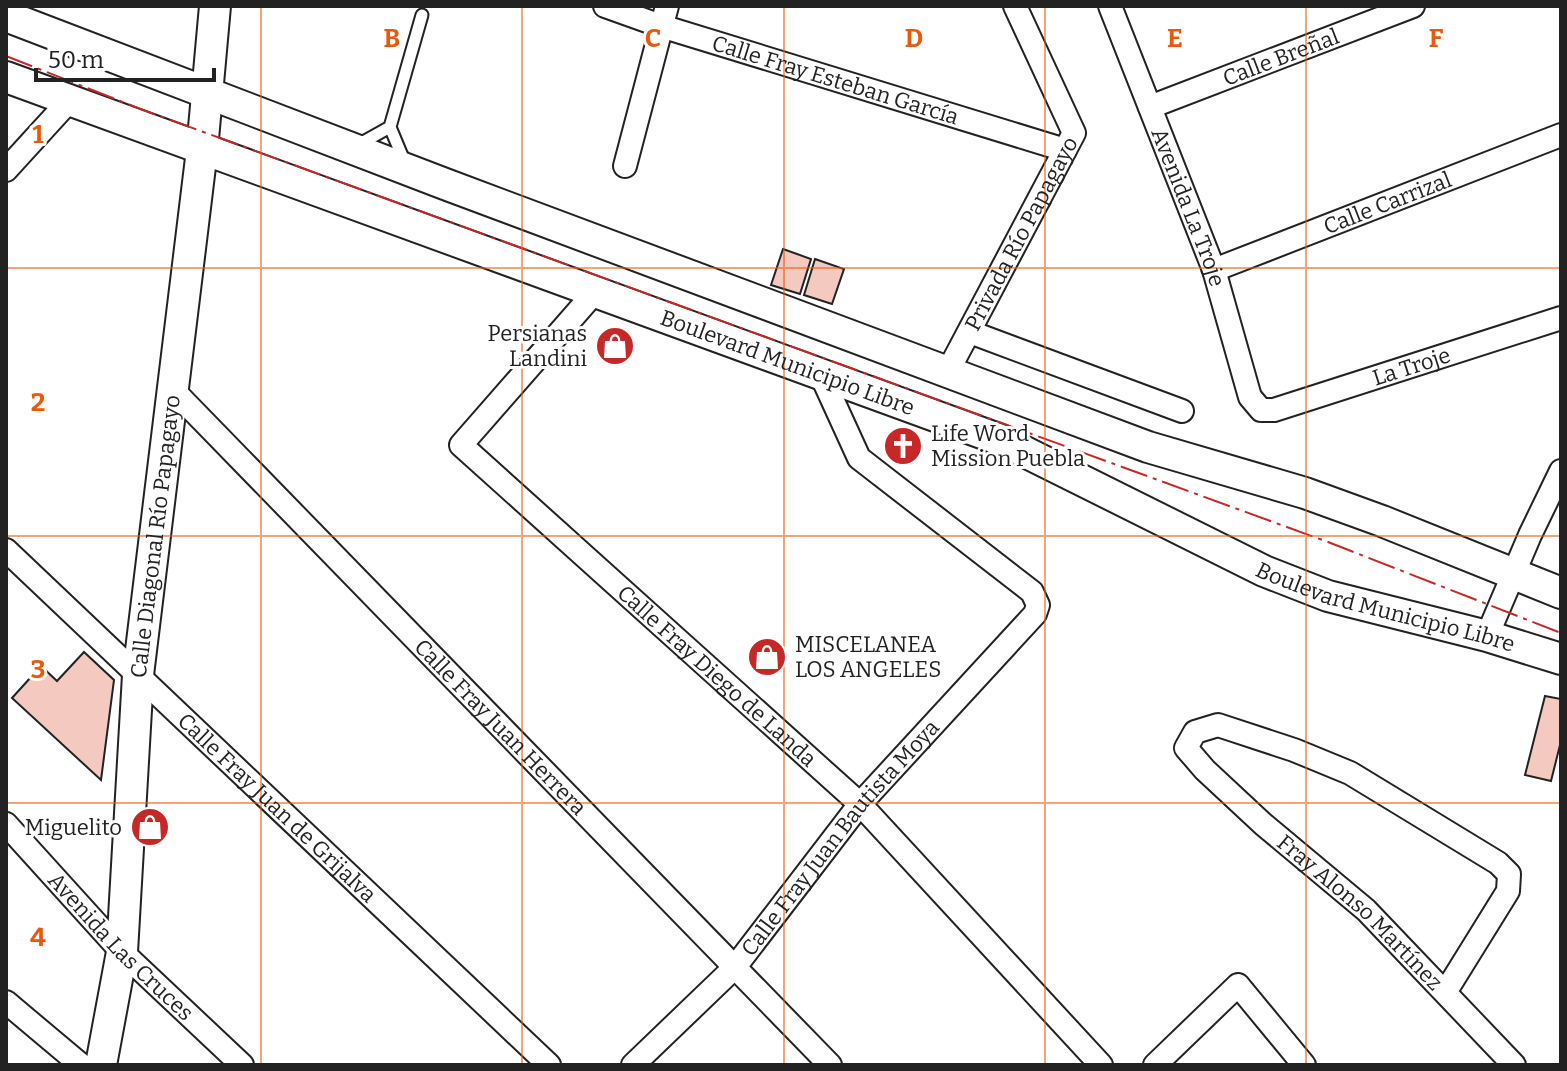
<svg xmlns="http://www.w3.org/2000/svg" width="1567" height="1071" font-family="Bitter,serif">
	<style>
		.building { fill: #f3c9c0; stroke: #222; stroke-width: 2 }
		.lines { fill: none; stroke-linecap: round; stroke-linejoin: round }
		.lane-casing { stroke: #222; stroke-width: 15 }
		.street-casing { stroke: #222; stroke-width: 26 }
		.secondary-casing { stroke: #222; stroke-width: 34 }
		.lane { stroke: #fff; stroke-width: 11 }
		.street { stroke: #fff; stroke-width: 22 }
		.secondary { stroke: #fff; stroke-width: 30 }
		.power { stroke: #c62828; stroke-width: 2; stroke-dasharray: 28 6 4 6; stroke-linecap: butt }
		.grid { fill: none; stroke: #e8590c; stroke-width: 2; stroke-opacity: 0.55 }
		.labels { text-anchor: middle; stroke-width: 6; stroke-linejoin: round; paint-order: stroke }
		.street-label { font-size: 22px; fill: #222; stroke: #fff }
		.poi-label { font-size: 22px; fill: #222; stroke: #fff; text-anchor: end }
		.grid-label { font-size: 26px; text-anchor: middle; font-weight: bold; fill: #e8590c; stroke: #fff; stroke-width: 6; stroke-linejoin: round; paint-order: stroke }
	</style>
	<rect width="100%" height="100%" fill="#fff"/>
	<path class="building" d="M783,249L811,259L800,294L771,285Z
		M815,259L844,269L832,304L804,295Z
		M84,652L114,680L101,780L12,698L41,666L57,681Z
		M1545,696L1561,699V741L1551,781L1525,775Z"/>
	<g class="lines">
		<defs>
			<path id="lane" d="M356,146L390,127
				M405,163L390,127L422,15"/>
			<g id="street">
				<path id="s1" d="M605,6L661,26L1065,150"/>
				<path id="s2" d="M1110,6L1214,270L1250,397L1261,410H1274L1561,318"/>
				<path id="s3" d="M1150,107L1413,6"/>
				<path d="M625,166L667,6"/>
				<path d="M6,170L69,101"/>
				<path id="s4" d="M1214,270L1561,135"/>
				<path id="s5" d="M595,292L461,445L860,804L1101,1065"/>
				<path d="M970,332L1182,411"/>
				<path id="s6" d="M947,373L1074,133L1015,6"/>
				<path id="s7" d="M173,390L830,1065"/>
				<path id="s8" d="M6,550L549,1065"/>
				<path d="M1487,636L1530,535L1561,471"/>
				<path id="s9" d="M6,824L122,952L242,1065"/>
				<path id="s10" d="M1446,991L1508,891L1509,874L1498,863L1350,773L1294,750L1218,725L1195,732L1186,748L1205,770L1263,824L1366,910L1514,1065"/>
				<path d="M6,1002L81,1065"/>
				<path id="s11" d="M633,1065L735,967L860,804L1035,614L1038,605L1032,592L859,458L822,377"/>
				<path d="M1155,1065L1238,985L1304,1065"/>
			</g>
			<g id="secondary">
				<path d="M6,16L445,184L1148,447L1305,493L1382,521L1561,593"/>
				<path id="s12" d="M6,77L1001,440L1264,571L1328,596L1487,636L1561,659"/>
				<path id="s13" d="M101,1065L122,952L138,675L202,150L215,6"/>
			</g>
		</defs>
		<use href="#lane" class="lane-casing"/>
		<use href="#street" class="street-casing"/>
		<use href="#secondary" class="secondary-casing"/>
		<use href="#lane" class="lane"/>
		<use href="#street" class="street"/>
		<use href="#secondary" class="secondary"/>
		<path class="power" d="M6,56L143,110L1328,542L1561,633"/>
	</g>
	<path class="grid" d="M261,6V1065M522,6V1065M784,6V1065M1045,6V1065M1306,6V1065M6,268H1561M6,536H1561M6,803H1561"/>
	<defs>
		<symbol id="shop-disc" viewBox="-11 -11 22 22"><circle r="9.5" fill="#c62828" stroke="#fff"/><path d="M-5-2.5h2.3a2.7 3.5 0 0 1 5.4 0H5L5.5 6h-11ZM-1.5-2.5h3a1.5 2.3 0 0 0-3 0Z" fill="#fff"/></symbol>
		<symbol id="church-disc" viewBox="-11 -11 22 22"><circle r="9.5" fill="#c62828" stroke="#fff"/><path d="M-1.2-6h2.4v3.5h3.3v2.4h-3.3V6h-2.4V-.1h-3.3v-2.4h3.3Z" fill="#fff"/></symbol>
	</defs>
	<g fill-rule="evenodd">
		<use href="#shop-disc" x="593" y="324" width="44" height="44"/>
		<use href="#church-disc" x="881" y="424" width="44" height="44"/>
		<use href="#shop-disc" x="745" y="635" width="44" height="44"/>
		<use href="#shop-disc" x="128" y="805" width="44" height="44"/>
	</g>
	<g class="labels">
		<g class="street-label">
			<text dy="8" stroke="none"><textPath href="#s3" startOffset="140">Calle Breñal</textPath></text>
			<text dy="8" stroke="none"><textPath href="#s1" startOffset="242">Calle Fray Esteban García</textPath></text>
			<text dy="8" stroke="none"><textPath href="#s4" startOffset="186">Calle Carrizal</textPath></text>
			<text dy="8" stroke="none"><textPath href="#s2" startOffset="216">Avenida La Troje</textPath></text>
			<text dy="8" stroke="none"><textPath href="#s6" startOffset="158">Privada Río Papagayo</textPath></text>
			<text dy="8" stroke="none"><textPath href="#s12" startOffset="832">Boulevard Municipio Libre</textPath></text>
			<text dy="8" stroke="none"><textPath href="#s2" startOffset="590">La Troje</textPath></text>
			<text dy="8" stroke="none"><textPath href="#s13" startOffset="532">Calle Diagonal Río Papagayo</textPath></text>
			<text dy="8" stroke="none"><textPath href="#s12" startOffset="1480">Boulevard Municipio Libre</textPath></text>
			<text dy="8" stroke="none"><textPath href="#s5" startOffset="548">Calle Fray Diego de Landa</textPath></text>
			<text dy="8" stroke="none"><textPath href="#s7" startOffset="470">Calle Fray Juan Herrera</textPath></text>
			<text dy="8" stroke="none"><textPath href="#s8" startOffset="374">Calle Fray Juan de Grijalva</textPath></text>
			<text dy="8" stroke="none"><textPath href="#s11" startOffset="308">Calle Fray Juan Bautista Moya</textPath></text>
			<text dy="8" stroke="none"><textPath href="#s10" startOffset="746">Fray Alonso Martínez</textPath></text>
			<text dy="8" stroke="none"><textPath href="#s9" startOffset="168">Avenida Las Cruces</textPath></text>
		</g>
		<g class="poi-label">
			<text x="587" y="341">Persianas<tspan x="587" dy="25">Landini</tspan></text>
			<text x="931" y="441" text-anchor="start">Life Word<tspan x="931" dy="25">Mission Puebla</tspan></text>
			<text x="795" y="652" text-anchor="start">MISCELANEA<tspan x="795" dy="25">LOS ANGELES</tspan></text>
			<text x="122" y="835">Miguelito</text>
		</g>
	</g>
	<g class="grid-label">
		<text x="392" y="47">B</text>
		<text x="653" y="47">C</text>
		<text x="914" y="47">D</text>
		<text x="1175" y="47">E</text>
		<text x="1436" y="47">F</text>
		<text x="38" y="143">1</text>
		<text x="38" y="411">2</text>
		<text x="38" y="678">3</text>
		<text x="38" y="946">4</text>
	</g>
	<rect width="1567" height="1071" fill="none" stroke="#222222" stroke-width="16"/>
	<path d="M36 68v12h178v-12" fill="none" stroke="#222222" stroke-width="4"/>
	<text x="48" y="68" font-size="24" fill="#222222" stroke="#ffffff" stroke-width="6" paint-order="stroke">50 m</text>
</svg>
